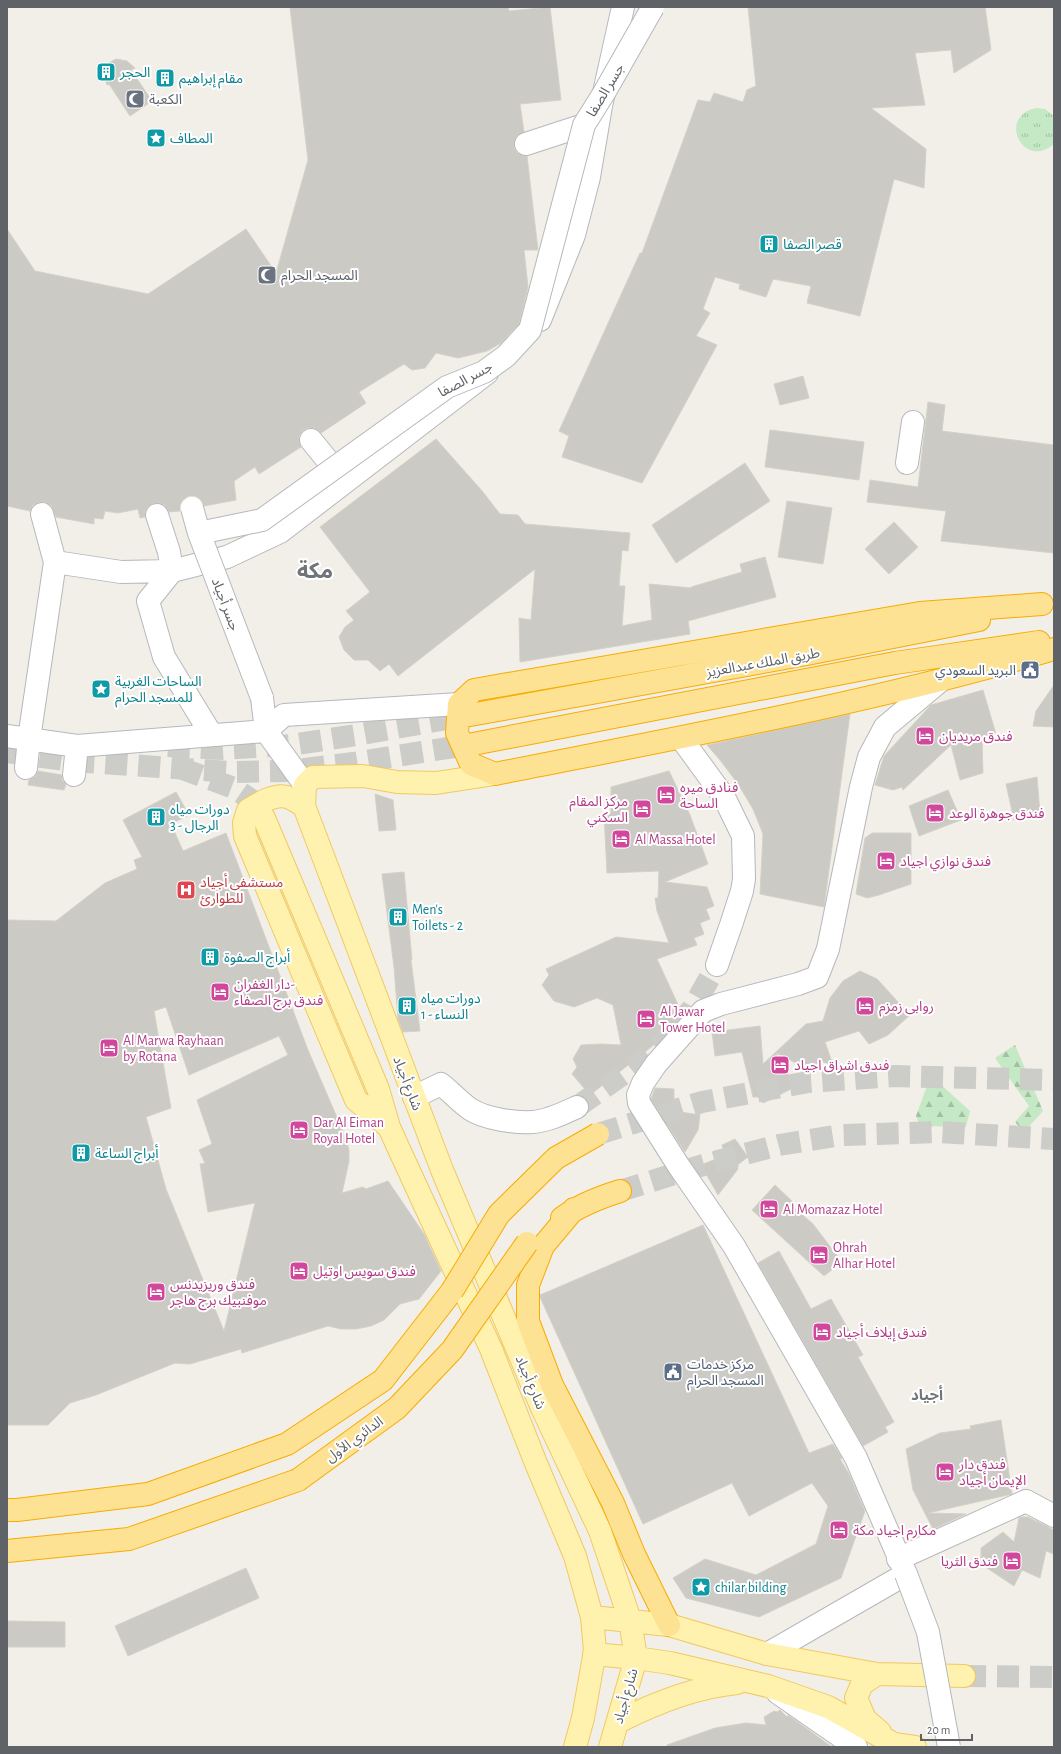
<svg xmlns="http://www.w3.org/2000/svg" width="1061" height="1754" font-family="'Alegreya Sans','Noto Sans Arabic',sans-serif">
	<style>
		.grass { fill: url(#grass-tufts) }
		.forest { fill: url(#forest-firs) }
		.building { fill: #cccac5; stroke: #d6d1c6; fill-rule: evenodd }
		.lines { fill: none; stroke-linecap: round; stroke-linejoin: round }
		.minor-tunnel { stroke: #ccccc8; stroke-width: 22; stroke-dasharray: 22 11; stroke-linecap: butt }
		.major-tunnel { stroke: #ccccc8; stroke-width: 22; stroke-dasharray: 22 11; stroke-linecap: butt }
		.highway-tunnel { stroke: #ccccc8; stroke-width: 22; stroke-dasharray: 22 11; stroke-linecap: butt }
		.minor-casing { stroke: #b5b8bc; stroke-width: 24 }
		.major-casing { stroke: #f2c960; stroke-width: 24 }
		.highway-casing { stroke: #f9ab00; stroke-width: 24 }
		.minor { stroke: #fff; stroke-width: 22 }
		.major { stroke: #fff2af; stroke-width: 22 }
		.highway { stroke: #fde293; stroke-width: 22 }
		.minor-bridge-casing { stroke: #b5b8bc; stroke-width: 24; stroke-linecap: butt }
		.highway-bridge-casing { stroke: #f9ab00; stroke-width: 24; stroke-linecap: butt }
		.minor-bridge { stroke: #fff; stroke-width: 22 }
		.highway-bridge { stroke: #fde293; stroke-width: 22 }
		.labels { text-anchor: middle; stroke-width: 4; stroke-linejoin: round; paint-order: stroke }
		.culture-label { font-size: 14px; fill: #0d838f; stroke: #fff; text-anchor: start }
		.street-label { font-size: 14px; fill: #5f6368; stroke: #fff }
		.worship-label { font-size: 14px; fill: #5b616d; stroke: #fff; text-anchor: start }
		.service-label { font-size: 14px; fill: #4e5e75; stroke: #fff; text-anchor: end }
		.hotel-label { font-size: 14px; fill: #b23c85; stroke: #fff; text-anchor: start }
		.health-label { font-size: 14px; fill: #be3a42; stroke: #fff; text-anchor: start }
		.neighbourhood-label { font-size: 15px; font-weight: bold; fill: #70757a; stroke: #fff }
		.town-label { font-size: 22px; font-weight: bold; fill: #70757a; stroke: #fff }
	</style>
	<defs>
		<pattern id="grass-tufts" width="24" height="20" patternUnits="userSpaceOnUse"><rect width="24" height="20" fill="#c5e8c5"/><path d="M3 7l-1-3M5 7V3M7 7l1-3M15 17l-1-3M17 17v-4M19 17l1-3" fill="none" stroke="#a3c0a4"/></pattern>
		<pattern id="forest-firs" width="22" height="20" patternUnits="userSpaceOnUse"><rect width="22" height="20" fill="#c5e8c5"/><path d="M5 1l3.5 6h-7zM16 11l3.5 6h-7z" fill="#a3c0a4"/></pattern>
	</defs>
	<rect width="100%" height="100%" fill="#f1efe8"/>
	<path class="grass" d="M1037,108L1045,109L1054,116V144C1023,171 996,115 1037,108Z"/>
	<path class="forest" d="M1015,1045L1043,1111L1024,1132L1015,1122L1029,1106L995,1058Z
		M938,1082L970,1111L966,1127L920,1126L916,1116L927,1086Z"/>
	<path class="building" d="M290,7H508L509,11L550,7L561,100L520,104L524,132L517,135L514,142V148L517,153L523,156H527L538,250H524L528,287L519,324L501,343L487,351L458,358L436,353L425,368L412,370L404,364L359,392L366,403L321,433L315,428H309L303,430L299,436V442L301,447L259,474L255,467L234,481L236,500L204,506L200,499L195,496H189L183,500L180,505V511L169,512L165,505L159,503H154L147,507L145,512V517L140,518L138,509L118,513L105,511L103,519L94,518V524L56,517L51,505L45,502H39L33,505L30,511L7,506V229L35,271L148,294L246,229L276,273L308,160Z
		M748,7H985L991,50L954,73L951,50L915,53L925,105L871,108L926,149L924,188L894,179L860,316L807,303L811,286L773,279L766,297L739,289L740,284L715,277L703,309L710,313L696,336L717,345L642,483L562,457L569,436L559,431L640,253H642L698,100L710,102L714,93L743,102L747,90L756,86Z
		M116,59L127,61L135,68L131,70L152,101L130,116L109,84L107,85L104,75L107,64Z
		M803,376L809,398L780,405L774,384Z
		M928,402L945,405L942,431L1054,445V553L941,541L946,511L867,502L870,480L918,487Z
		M770,430L864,442L859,480L765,467Z
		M436,439L483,492L500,514L518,515L525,524L630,533L628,551L622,550L619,586H625L622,626L652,620L649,584L692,588L691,587L742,572L740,564L765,557L776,597L688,621L690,634L520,662L519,618L531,620L535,569L398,676L389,664L380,671L368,660H354L344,650L339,637L345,627L354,620L346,611L370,592L320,527Z
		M745,463L770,501L676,563L652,525Z
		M787,501L832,508L823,564L778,557Z
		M894,522L918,547L889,574L865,549Z
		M1054,685V727L1033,726L1036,711Z
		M983,690L996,734L982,737L983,773L960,780L951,745L903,790L902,787L893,790L875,785L884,756L931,705Z
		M850,714L824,907L760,894L763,834L753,809L738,784L720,760L707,745Z
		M38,771L62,775V780L66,784L64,790L28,785L29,780L36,776Z
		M669,771L690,815L708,864L665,882L707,887L714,906L706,909L710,919L700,923L704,934L694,938L697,945L657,959L680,1009L677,1022L660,1040L590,1095L572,1074L577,1067L573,1059L581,1045L601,1044L621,1045L613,1005L597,998L574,1007L554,1001L542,985L549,975L546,969L616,937L669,943L657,911L655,898H658L659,871L607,873L604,813H611V787Z
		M1037,777L1040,813L1014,820L1006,784Z
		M948,790L961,820L919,836L909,806Z
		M176,792L189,815L171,824L183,851L226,833L308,1050L345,1136L349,1150V1161L342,1193L363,1187L366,1189L388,1181L424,1234L441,1271L419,1299L400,1304L384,1320L371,1326L356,1329H341L328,1326L242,1353L241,1349L190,1364L175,1363L96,1395L70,1403L48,1425H7V920L56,921L105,883L137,869L134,860L142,857L123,820ZM166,1007L189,1075L279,1036L288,1055L197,1100L212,1144L199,1150L205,1163L200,1164L208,1212L255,1203L224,1331L166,1189L146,1117L171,1108L154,1011Z
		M375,794L393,800L396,830L379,831Z
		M872,833H911V884L879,895L867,898L856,894L865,838Z
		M404,872L412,960H411L420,1031L403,1032L398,1019L394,967L382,874Z
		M860,971L877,979L910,1015L888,1035L869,1044L859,1031L825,1042L833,1065L820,1061L810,1070L776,1053L795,1087L763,1103L759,1097H753L742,1052L715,1056L712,1032L760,1026L763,1064L806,1024L823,1021L830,998L843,981Z
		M655,1088L674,1089V1111L700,1115L698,1130L685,1152L651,1099Z
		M735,1139L748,1157L736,1166L738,1169L718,1195L701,1165L716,1159L714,1151L723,1149L722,1145Z
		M775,1185L793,1202L790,1204L813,1224L842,1262L824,1276L752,1210Z
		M703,1225L809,1453L833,1444L842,1458L840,1459L849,1474L865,1511L841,1578L759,1617L686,1598L673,1578L705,1559L756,1575L816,1544L828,1506L812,1483L749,1516L732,1483L643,1524L540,1297V1295Z
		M779,1251L811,1309L831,1299L863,1355L858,1357L894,1422L885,1427L888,1432L863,1446L758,1263Z
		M1001,1420L1012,1494L928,1513L966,1514L933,1529L913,1490L906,1449L940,1433L971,1429L970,1426Z
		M1021,1517H1028L1054,1530V1554L1046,1551L1040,1578L1022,1570L1014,1586L981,1564V1548L1003,1532L1014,1542L1019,1518Z
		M246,1568L259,1598L128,1656L115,1626Z
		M7,1621L65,1622V1647H7Z
		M780,1710L787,1717L788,1715L832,1747H667V1745L715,1728L746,1723L766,1725L764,1717L774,1711L777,1712Z"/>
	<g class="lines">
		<path class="minor-tunnel" d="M577,1107L629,1070L661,1045L692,1009L717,965"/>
		<path class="major-tunnel" d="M180,768L234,788L250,799L264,818
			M964,1676L1054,1677"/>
		<path class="highway-tunnel" d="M168,746L221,749L291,745L356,735L470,715
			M7,752L72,761L231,772L287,771L353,763L473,744
			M598,1134L702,1102L808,1082L895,1076L1054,1080
			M620,1191L700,1166L779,1145L842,1135L940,1132L1054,1139"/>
		<defs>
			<path id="minor" d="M526,144L584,125
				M540,320L574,235L589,177L601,106L623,7
				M311,440L345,482
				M907,463L913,422
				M157,515L169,552L172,571L148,601L164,657L211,734
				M55,562L121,572L172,571L227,557L280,532L487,373
				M262,698L266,731L305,785
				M7,736L77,746L266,731L284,715L459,704
				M681,738L724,797L743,836L744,879L742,891L731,925L717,965
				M26,768L29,739L55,562L42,514
				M74,775L77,746
				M414,1097L441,1084C451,1092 460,1102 470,1109C485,1119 515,1123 533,1122C548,1121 564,1113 577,1107
				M898,1559L1026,1501L1054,1516
				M767,1654L906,1574L856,1458L734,1246L678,1165L639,1103L638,1095L643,1083L656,1064L703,1011L721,1004L798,984L817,977L828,949L861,787L869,757L885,727L940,681
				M778,1693L856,1747"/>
			<path id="major" d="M304,806L305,785L313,777L363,776L397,782L436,783L495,774
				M264,818L378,1089L389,1127L398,1147L491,1349L535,1461L575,1556L592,1617L595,1651L583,1718L575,1747
				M389,1127L356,1100L245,836L244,823L248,810C259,803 277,792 290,798C295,800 300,804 304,806L442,1170L542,1408L600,1531L630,1620L636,1658L610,1747
				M592,1617L669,1625L767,1654L877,1674L964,1676
				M594,1654L636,1658L670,1663L768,1686L828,1707L894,1744L915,1747
				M877,1674L862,1684L856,1698L865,1719L880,1732
				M618,1722C655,1703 695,1687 737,1683"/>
			<path id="highway" d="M1042,604L920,613L474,690L459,704L457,733L471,764L495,774C682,737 871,703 1054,649
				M470,715L807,654L979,620
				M473,744L895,663L1039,642
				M574,1209L543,1246L528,1285V1321L552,1385L613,1503L634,1554L669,1625
				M562,1218C580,1205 598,1198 620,1191
				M7,1510H17L148,1494L287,1444L383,1380L452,1291
				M7,1551L129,1539L298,1480"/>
		</defs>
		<use href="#minor" class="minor-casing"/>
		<use href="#major" class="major-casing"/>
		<use href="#highway" class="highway-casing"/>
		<use href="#minor" class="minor"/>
		<use href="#major" class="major"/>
		<use href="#highway" class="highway"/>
		<defs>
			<path id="minor-bridge" d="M192,508L199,533L262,698
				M199,533L262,520L447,387L484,372L506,356L530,330L584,125L604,93L653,7
				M906,1574L928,1632L949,1747"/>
			<path id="highway-bridge" d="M452,1291L499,1214L556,1158L598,1134
				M298,1480L397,1408L452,1350L527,1243"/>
		</defs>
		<use href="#minor-bridge" class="minor-bridge-casing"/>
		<use href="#highway-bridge" class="highway-bridge-casing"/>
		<use href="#minor-bridge" class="minor-bridge"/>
		<use href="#highway-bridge" class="highway-bridge"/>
	</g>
	<defs>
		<symbol id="building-square" viewBox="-11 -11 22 22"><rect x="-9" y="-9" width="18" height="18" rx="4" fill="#0f9aa8" stroke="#fff"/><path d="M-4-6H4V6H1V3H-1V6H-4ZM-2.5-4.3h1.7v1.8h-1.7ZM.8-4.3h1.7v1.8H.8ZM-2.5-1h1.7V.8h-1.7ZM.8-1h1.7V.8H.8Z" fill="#fff"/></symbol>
		<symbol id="mosque-square" viewBox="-11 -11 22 22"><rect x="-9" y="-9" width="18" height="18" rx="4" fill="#6b7280" stroke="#fff"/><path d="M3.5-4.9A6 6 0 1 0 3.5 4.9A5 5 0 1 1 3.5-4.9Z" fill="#fff"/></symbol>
		<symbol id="sight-square" viewBox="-11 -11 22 22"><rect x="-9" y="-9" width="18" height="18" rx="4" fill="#0f9aa8" stroke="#fff"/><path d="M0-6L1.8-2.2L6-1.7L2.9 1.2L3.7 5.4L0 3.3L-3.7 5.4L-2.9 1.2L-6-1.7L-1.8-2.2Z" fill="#fff"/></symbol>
		<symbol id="civic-square" viewBox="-11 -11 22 22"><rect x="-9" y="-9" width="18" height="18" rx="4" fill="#5c6f8a" stroke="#fff"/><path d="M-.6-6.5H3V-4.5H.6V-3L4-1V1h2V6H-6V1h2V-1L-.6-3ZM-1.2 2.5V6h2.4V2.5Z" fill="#fff"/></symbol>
		<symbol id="hotel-square" viewBox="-11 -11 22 22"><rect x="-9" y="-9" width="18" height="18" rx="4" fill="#d1479c" stroke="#fff"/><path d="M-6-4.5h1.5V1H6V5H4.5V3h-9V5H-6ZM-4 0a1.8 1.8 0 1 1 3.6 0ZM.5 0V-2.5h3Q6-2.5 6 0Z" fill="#fff"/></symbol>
		<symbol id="hospital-square" viewBox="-11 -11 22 22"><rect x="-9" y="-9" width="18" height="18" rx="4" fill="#e0444e" stroke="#fff"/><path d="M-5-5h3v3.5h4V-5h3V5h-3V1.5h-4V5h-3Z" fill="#fff"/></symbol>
	</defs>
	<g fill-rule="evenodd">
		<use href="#building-square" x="95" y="61" width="22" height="22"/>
		<use href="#building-square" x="154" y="67" width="22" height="22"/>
		<use href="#mosque-square" x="124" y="88" width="22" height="22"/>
		<use href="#sight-square" x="145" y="127" width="22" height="22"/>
		<use href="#building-square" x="758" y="233" width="22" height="22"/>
		<use href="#mosque-square" x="256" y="264" width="22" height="22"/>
		<use href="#civic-square" x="1019" y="659" width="22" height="22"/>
		<use href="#sight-square" x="90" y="678" width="22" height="22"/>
		<use href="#hotel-square" x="914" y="725" width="22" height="22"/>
		<use href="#hotel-square" x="655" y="784" width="22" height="22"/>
		<use href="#hotel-square" x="631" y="798" width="22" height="22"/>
		<use href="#hotel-square" x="924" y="802" width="22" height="22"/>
		<use href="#building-square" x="145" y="806" width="22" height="22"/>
		<use href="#hotel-square" x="610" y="828" width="22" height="22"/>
		<use href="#hotel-square" x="875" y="850" width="22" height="22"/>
		<use href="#hospital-square" x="175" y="879" width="22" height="22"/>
		<use href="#building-square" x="387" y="906" width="22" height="22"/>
		<use href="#building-square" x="199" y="946" width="22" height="22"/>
		<use href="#hotel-square" x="209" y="981" width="22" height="22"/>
		<use href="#building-square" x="396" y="995" width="22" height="22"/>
		<use href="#hotel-square" x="854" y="995" width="22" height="22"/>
		<use href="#hotel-square" x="635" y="1008" width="22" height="22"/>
		<use href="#hotel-square" x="98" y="1037" width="22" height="22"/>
		<use href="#hotel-square" x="769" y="1054" width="22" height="22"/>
		<use href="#hotel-square" x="288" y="1119" width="22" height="22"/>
		<use href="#building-square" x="70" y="1142" width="22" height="22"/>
		<use href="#hotel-square" x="758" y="1198" width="22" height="22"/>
		<use href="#hotel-square" x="808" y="1244" width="22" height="22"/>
		<use href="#hotel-square" x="288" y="1260" width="22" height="22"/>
		<use href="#hotel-square" x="145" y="1281" width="22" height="22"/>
		<use href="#hotel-square" x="811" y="1321" width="22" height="22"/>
		<use href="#civic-square" x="662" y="1361" width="22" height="22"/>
		<use href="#hotel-square" x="934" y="1461" width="22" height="22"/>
		<use href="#hotel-square" x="828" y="1519" width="22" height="22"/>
		<use href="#hotel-square" x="1001" y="1550" width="22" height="22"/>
		<use href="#sight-square" x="690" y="1576" width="22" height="22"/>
	</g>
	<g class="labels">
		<g class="culture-label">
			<text x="120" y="77">الحجر</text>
			<text x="179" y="83">مقام إبراهيم</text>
			<text x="170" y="143">المطاف</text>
			<text x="783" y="249">قصر الصفا</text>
			<text x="115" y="686">الساحات الغربية<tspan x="115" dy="16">للمسجد الحرام</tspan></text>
			<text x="170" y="814">دورات مياه<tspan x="170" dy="16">الرجال - 3</tspan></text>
			<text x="412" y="914">Men's<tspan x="412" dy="16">Toilets - 2</tspan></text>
			<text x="224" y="962">أبراج الصفوة</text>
			<text x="421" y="1003">دورات مياه<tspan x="421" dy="16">النساء - 1</tspan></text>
			<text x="95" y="1158">أبراج الساعة</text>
			<text x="715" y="1592">chilar bilding</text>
		</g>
		<g class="street-label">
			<text transform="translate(605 90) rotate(-59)" y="5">جسر الصفا</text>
			<text transform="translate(465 379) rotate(-28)" y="5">جسر الصفا</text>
			<text transform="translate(226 604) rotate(69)" y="5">جسر أجياد</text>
			<text transform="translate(763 662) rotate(-10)" y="5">طريق الملك عبدالعزيز</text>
			<text transform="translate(408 1083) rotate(69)" y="5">شارع أجياد</text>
			<text transform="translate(531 1382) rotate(67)" y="5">شارع أجياد</text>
			<text transform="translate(354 1439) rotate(-36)" y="5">الدائري الأول</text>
			<text transform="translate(625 1696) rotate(-74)" y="5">شارع أجياد</text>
		</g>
		<g class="worship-label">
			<text x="149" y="104">الكعبة</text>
			<text x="281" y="280">المسجد الحرام</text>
		</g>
		<g class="service-label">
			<text x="1016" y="675">البريد السعودي</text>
			<text x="687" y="1369" text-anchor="start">مركز خدمات<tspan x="687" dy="16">المسجد الحرام</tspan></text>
		</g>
		<g class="hotel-label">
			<text x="939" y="741">فندق مريديان</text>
			<text x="680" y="792">فنادق ميره<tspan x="680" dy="16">الساحة</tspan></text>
			<text x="628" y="806" text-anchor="end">مركز المقام<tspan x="628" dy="16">السكني</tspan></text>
			<text x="949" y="818">فندق جوهرة الوعد</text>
			<text x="635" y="844">Al Massa Hotel</text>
			<text x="900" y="866">فندق نوازي اجياد</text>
			<text x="234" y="989">دار الغفران-<tspan x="234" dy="16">فندق برج الصفاء</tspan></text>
			<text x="879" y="1011">روابی زمزم</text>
			<text x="660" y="1016">Al Jawar<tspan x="660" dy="16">Tower Hotel</tspan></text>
			<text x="123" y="1045">Al Marwa Rayhaan<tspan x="123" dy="16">by Rotana</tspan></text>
			<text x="794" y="1070">فندق اشراق اجياد</text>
			<text x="313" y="1127">Dar Al Eiman<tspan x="313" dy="16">Royal Hotel</tspan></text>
			<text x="783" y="1214">Al Momazaz Hotel</text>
			<text x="833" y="1252">Ohrah<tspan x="833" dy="16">Alhar Hotel</tspan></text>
			<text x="313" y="1276">فندق سويس اوتيل</text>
			<text x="170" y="1289">فندق وريزيدنس<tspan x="170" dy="16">موفنبيك برج هاجر</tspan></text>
			<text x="836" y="1337">فندق إيلاف أجياد</text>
			<text x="959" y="1469">فندق دار<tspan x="959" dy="16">الإيمان أجياد</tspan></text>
			<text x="853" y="1535">مكارم اجياد مكة</text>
			<text x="998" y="1566" text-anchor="end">فندق الثريا</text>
		</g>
		<g class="health-label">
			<text x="200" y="887">مستشفى أجياد<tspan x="200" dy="16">للطوارئ</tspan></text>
		</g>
		<g class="neighbourhood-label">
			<text x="927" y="1400">أجياد</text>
		</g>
		<g class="town-label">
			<text x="315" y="578">مكة</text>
		</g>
	</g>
	<rect width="1061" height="1754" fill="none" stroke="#5f6368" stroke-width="16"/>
	<path d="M921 1734v6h51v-6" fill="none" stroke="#5f6368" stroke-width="2"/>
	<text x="927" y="1734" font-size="12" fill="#5f6368" stroke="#ffffff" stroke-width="3" paint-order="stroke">20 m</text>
</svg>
